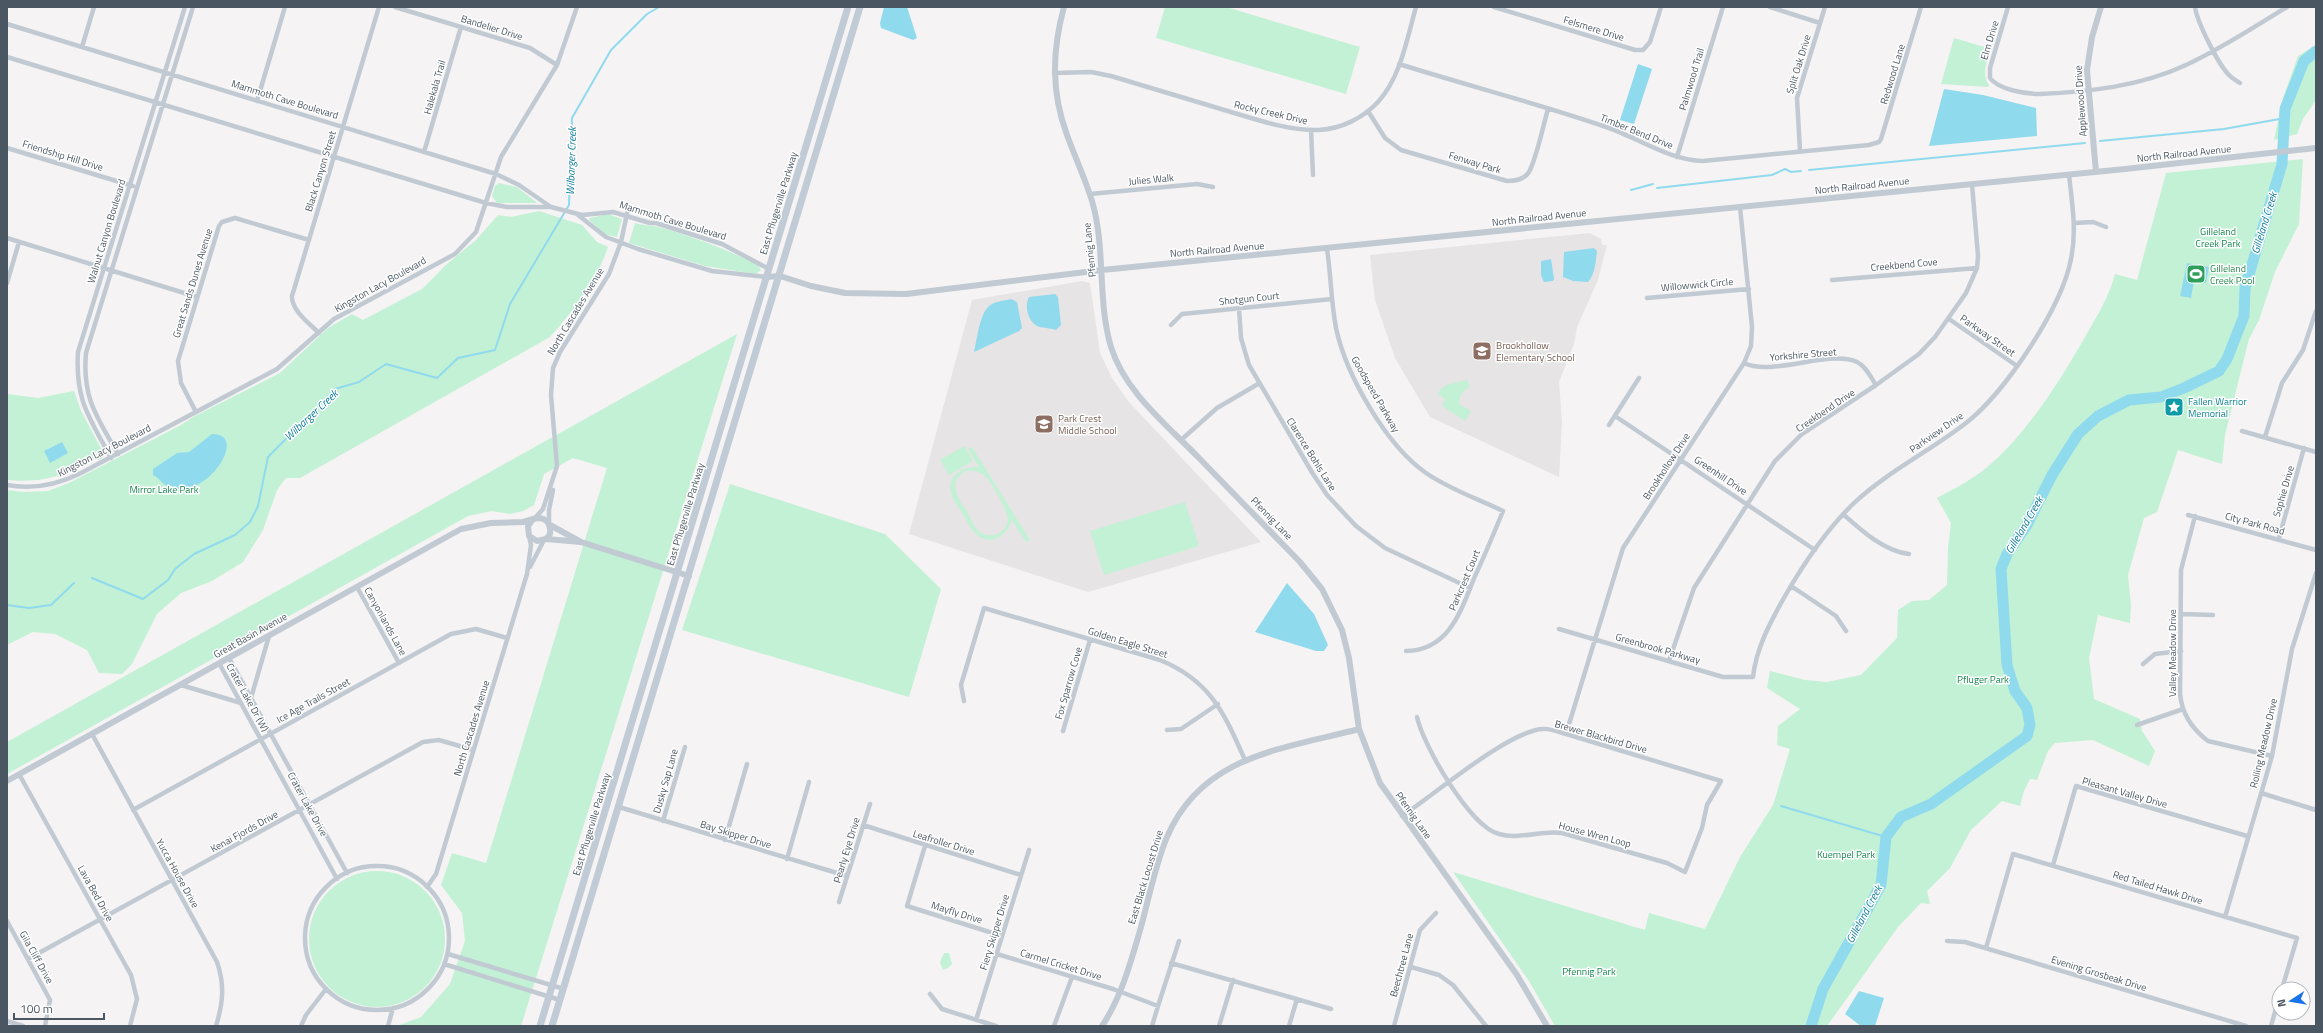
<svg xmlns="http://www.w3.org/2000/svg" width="2323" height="1033" font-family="'Titillium Web',sans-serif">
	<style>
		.education { fill: #e6e4e5 }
		.green { fill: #c3f1d5; fill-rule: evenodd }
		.water { fill: #90daee }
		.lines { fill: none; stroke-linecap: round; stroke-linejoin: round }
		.stream { stroke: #90daee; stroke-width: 2 }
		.river { stroke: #90daee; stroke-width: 11 }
		.minor { stroke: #c1cad2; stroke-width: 4.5 }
		.tertiary { stroke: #c1cad2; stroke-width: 6 }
		.secondary { stroke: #c1cbd6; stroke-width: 7 }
		.labels { text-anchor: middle; stroke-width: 3; stroke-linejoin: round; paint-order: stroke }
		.street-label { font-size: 10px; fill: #4a5661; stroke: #fff }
		.park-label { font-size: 10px; fill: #17864f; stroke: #fff }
		.leisure-label { font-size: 10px; fill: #27864d; stroke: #fff; text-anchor: start }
		.education-label { font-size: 10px; fill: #785e54; stroke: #fff; text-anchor: start }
		.culture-label { font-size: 10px; fill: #0d838f; stroke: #fff; text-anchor: start }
		.water-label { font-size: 11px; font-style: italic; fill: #0c7c9b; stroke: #fff }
	</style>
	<rect width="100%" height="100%" fill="#f5f3f3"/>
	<path class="education" d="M1590,233L1601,239L1602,245H1607L1598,280L1577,327L1574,344L1559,382L1562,422L1559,477L1430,417L1395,358L1375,300L1370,255Z
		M1082,281L1090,283L1100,353L1112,378L1128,401L1261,542L1088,592L909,534L972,300Z"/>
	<path class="green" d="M1165,7H1226L1360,47L1346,94L1156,38Z
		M1954,38L1991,49C1987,61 1981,74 1989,85L1988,87L1941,84Z
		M2316,45V100L2303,119L2297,134L2274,140L2283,98L2298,56Z
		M2303,159L2299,224L2275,272L2259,320L2249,339L2225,435L2222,464L2178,450L2157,512L2144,518L2128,575L2131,605L2130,623L2098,615L2089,658L2094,699L2140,719L2142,731L2155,751L2149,766L2093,740L2055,743L2048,751L2037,780L2030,779L2024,791L2020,806L2002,801L1971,830L1950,868L1927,891L1930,904L1921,903L1898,927L1827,1026H1555L1529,981L1453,872L1645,930L1649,913L1705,929L1740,857L1773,805L1790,749L1777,745L1778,726L1800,709L1767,688L1770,671L1805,680L1827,682L1861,675L1897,638L1898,610L1912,601L1929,600L1947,585L1948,548L1951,523L1937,498C1956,488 1977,477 1993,462C2029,430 2061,379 2085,337C2097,316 2109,297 2115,274L2137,280L2166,173Z
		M499,183L517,187L537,203H497L492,196L495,186Z
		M539,211L582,225L597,242L608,247C597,280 573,311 550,337L300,478H286L277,490L263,530L243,562L212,581L181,593L157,614L132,664L122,674L99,673L87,650L55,634L33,632L7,645V490L24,492L48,491L69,483L181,425L193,417L280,373L328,328L352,314L363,320L422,289L447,264L476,240L498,215L511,217Z
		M608,214L622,219L617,237L605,234L589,220L590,218Z
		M635,223C644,226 652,225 659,227C694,237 726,249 758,265L761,270L756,274L705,266L629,243Z
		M737,334L521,1026H397L421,1017L450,984L465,941L462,913L441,885L452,853L486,863L607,468L573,458L544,474L534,505L523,511L510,514L492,511L468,516L7,774V742Z
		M1467,380L1470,386L1461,394L1459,404L1471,411L1465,421L1442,406L1445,399L1438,394C1442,383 1456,383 1467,380Z
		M74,391L81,411L104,454L103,458L98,460L96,459C62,476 46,483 7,480V394L38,398Z
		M964,446L973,461L949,475L940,460Z
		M972,447L1030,540L1026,542L1012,520C1007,535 992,547 977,535C971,530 967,521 963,514C959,508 953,500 951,493C947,474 964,466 979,467L968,449ZM966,471C973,470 979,471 984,475C991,481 1009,512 1008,521C1005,533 992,539 981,533C975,529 972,521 969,515C960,501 945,482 966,471Z
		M730,484L885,534L941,589L909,697L682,630Z
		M1185,502L1199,546L1104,575L1090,531Z
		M309 939a68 68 0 1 1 136 0a68 68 0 1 1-136 0Z
		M944,953H949L952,964L948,968L943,970L940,962Z"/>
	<path class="water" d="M884,7H907L917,38L913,40L881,28L880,23Z
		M1638,64L1652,69L1634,124L1620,120Z
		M1944,89L1983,95L2036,108L2037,136L1929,146Z
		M1594,248L1597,251C1596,260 1595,275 1588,282L1573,281L1563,277L1564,252Z
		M1551,259L1554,279L1553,281L1544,282L1541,275V261Z
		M2187,263L2209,267L2206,283L2194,281L2191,298L2180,296Z
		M1055,294L1058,297L1061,325L1056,330C1050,328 1042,328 1037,326C1028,321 1024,306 1029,297Z
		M1011,299L1017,302L1022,328L1019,331L974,352C977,340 979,317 988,307C994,301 1004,301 1011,299Z
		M212,434C250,434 207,498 173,489C164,487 161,479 153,475V469L177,453L189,452Z
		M62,442L68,453L50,463L44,451Z
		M1287,583L1314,614L1328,645L1324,651H1316L1255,632Z
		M1859,991L1884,998L1875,1026H1861L1845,1014Z"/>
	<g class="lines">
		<path class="stream" d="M2100,141L2224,129L2285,118
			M1809,170L2085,143
			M1657,188L1772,175L1785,169L1791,172L1801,171
			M1631,190L1653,184
			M92,578L143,599L168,580L175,569L194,554L235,535L250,522L258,506L268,457L335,389L359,382L386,364L437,378L458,358L495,350L510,304L569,205L572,118L611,50L647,14L659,7
			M7,605L29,608L51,605L74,583
			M1781,806L1886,837"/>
		<path class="river" d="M1811,1026L1823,989L1881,885L1886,837L1901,817L1931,804L2027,736L2030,725L2027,708L2015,691L2007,665L2001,569L2007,554L2027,525L2052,475L2078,434L2098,416L2129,400L2161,397L2184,388L2219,371L2227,359L2244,316L2245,288L2282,164L2285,109L2304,61L2316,51"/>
		<path class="minor" d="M395,7L530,48L557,65
			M1494,7L1635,50H1643L1650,42L1661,7
			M1770,7L1820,23
			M2008,7L1990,68V78C1999,90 2026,94 2040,94C2089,92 2141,86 2186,65C2221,49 2254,27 2287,7
			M2195,7C2197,22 2219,66 2230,76C2233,79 2237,81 2240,83
			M7,24L496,174L519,185L551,207L582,215L613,212L650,223H656L722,244L769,269
			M82,47L94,7
			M7,57L486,203L507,207H549
			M1399,64C1469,86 1540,104 1609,128C1640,139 1669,160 1703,161L1869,145L1879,142L1881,139L1921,7
			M1054,73L1091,72L1111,76C1148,87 1184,98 1221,109C1252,118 1287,131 1319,130C1341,129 1363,118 1378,102C1401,77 1407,38 1416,7
			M257,101L285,7
			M1368,111L1385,138L1401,150L1507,181C1515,181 1524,180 1529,172C1537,157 1543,126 1548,109
			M1311,130L1313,175
			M7,148L133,186
			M1800,151L1797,98L1825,7
			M424,152L461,27
			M1677,157L1723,7
			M1090,194L1197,184L1213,187
			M578,215L606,237L638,249L712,271L766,277
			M2074,223L2093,222L2106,227
			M7,238L197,297
			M1327,249C1331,275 1331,302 1336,328C1346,375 1386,445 1426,473C1449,489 1478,499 1503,511C1494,533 1485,555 1475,576C1461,610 1450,650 1406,651
			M1832,280L1977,268
			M7,283L19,242
			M1647,298L1749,289
			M1239,308L1241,338L1249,365L1313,474L1327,495L1356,526L1385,548L1470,588
			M1949,319L2017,366
			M1171,325L1182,314L1332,299
			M319,333C310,324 291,310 292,296L379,7
			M1744,363C1772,377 1830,349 1857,362C1866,366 1871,378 1876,385
			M196,412L181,383L178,361L219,226L222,222L235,218L309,240
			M1615,416L1815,550
			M1609,425L1639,378
			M2242,431L2316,452
			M2265,437L2282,383L2303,350L2316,311
			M1181,440L1217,408L1258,384
			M118,454C97,417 82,398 86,353L193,7
			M111,458C89,417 75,400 78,352L185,7
			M7,485C34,490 57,485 81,473L277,369L334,319L455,254L476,232L501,157L557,65L577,7
			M1843,514C1862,531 1884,551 1909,554
			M2188,515L2316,550
			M2195,516L2181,570L2180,694C2182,714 2192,729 2208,741L2272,756
			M535,518L543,509L557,466L551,395L553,368L560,352L609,274L621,242L628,209
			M549,523V510L553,490
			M2279,538L2304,448
			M530,567L544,540
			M1791,586L1836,616L1846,631
			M357,587L399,663
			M2181,614L2213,615
			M1559,629L1723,677H1753C1756,648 1771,621 1785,596C1804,563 1827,529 1854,503C1887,472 1930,451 1966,423C2005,393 2062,307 2071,259C2077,231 2072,203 2069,175
			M229,658L347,873
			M1669,661L1694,588L1775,461L1802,434L1876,385L1919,354L1935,337L1966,293L1977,268L1978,256L1972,184
			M219,663L337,879
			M2143,664L2155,654L2181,651
			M181,685L241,703
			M251,698L269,636
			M964,701L961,685L984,608L1160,660C1211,681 1224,713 1245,760
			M2137,725L2183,709
			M1167,730L1181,729L1218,704
			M1063,731L1090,640
			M92,734L217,962C225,985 223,1003 216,1026
			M1566,734L1623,548L1744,363L1751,346L1752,327L1740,207
			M19,774L131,975L137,999L130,1026
			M2261,793L2316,810
			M619,807L847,876
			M133,810L451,634L476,629L507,638
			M1402,816C1434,795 1507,732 1542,729C1549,728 1559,732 1566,734L1721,781L1707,805L1702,828L1685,872L1667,863L1562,833C1541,830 1519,840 1499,834C1470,827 1423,745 1417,717
			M663,821L685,747
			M863,825L1021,875
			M725,840L747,764
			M925,846L907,906L1002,936
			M787,859L809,782
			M2053,865L2076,786L2247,836
			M305 938a72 72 0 1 1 144 0a72 72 0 1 1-144 0Z
			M427,887L436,874L527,574L531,545L529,536
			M839,902L870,804
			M2225,917L2272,756L2292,649L2316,573
			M7,921L50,1000L45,1026
			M1947,941L1965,942L2246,1026
			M1986,948L2013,854L2297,938L2282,989
			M448,954L564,989
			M997,954L1113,989L1158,1006L1179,941
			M28,959L423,742L439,740L473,750
			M1171,963L1331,1009
			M444,964L560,1000
			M1411,967L1439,975L1453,985L1486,1026
			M930,994L942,1009L996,1026
			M976,1020L1029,850
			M7,1021L23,1026
			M301,1026L306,1015L326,989
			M388,1026L393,1008
			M1054,1026L1072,977
			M1152,1026L1158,1006
			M1219,1026L1233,980
			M1289,1026L1297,999
			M1394,1026L1420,930L1436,913
			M2271,1026L2279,998"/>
		<path class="tertiary" d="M1064,7C1052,51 1051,92 1067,135C1075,157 1085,178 1092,201C1106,248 1097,300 1111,347C1125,392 1167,425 1199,458C1233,493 1266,527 1300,562L1322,589L1342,630L1349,658L1359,729L1380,783L1517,975L1547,1026
			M2096,172L2087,70L2092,37L2101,7
			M766,277L780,276L811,286L845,293L906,294L1102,270L2125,169L2316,148
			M550,525L581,542
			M546,539L581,542L689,576
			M7,781L461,529L491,523L523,522L537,518C547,518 551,524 550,534L546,539L537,541L529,536L528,526L533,519
			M1102,1026C1122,996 1131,961 1141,927C1149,898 1155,865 1167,837C1202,755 1283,749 1359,729"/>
		<path class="secondary" d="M540,1026L848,7
			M552,1026L860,7"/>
	</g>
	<defs>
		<symbol id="stadium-square" viewBox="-11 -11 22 22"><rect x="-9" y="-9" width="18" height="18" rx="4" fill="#2e9e5b" stroke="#fff"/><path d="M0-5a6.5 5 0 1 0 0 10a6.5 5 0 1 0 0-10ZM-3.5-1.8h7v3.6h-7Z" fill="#fff"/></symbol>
		<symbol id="school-square" viewBox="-11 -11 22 22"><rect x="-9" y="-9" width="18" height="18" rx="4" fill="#8d6e63" stroke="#fff"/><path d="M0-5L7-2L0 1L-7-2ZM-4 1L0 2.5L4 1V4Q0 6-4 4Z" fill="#fff"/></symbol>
		<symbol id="sight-square" viewBox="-11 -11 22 22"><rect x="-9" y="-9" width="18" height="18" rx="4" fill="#0f9aa8" stroke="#fff"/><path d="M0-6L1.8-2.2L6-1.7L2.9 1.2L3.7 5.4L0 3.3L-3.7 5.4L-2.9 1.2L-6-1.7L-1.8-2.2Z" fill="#fff"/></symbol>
	</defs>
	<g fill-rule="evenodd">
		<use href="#stadium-square" x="2185" y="263" width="22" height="22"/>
		<use href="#school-square" x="1471" y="340" width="22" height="22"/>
		<use href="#sight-square" x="2163" y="396" width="22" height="22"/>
		<use href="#school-square" x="1033" y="413" width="22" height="22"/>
	</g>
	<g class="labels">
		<g class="street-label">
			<text transform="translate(492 27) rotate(17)" y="4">Bandelier Drive</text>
			<text transform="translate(1594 28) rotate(17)" y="4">Felsmere Drive</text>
			<text transform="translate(1989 40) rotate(-73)" y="4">Elm Drive</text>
			<text transform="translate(1798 64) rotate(-73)" y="4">Split Oak Drive</text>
			<text transform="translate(1892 74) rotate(-73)" y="4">Redwood Lane</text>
			<text transform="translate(1691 79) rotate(-73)" y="4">Palmwood Trail</text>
			<text transform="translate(434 87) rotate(-74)" y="4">Halekala Trail</text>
			<text transform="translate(285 99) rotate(17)" y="4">Mammoth Cave Boulevard</text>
			<text transform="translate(2080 101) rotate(-94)" y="4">Applewood Drive</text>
			<text transform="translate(1271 112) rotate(13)" y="4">Rocky Creek Drive</text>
			<text transform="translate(1637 131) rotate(22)" y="4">Timber Bend Drive</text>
			<text transform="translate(2184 153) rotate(-6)" y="4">North Railroad Avenue</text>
			<text transform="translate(63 155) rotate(17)" y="4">Friendship Hill Drive</text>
			<text transform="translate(1475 162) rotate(17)" y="4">Fenway Park</text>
			<text transform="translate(320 171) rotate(-73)" y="4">Black Canyon Street</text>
			<text transform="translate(1151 179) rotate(-5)" y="4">Julies Walk</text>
			<text transform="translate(1862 185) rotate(-6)" y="4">North Railroad Avenue</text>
			<text transform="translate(778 203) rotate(-73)" y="4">East Pflugerville Parkway</text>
			<text transform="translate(1539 217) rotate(-6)" y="4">North Railroad Avenue</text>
			<text transform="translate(673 220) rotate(17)" y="4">Mammoth Cave Boulevard</text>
			<text transform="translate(106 231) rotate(-73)" y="4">Walnut Canyon Boulevard</text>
			<text transform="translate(1217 249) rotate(-5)" y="4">North Railroad Avenue</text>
			<text transform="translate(1089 250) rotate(-96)" y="4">Pfennig Lane</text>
			<text transform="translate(1904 264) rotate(-5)" y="4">Creekbend Cove</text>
			<text transform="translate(192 283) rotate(-73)" y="4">Great Sands Dunes Avenue</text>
			<text transform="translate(380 284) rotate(-29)" y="4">Kingston Lacy Boulevard</text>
			<text transform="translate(1697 284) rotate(-5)" y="4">Willowwick Circle</text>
			<text transform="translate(1249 298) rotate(-6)" y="4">Shotgun Court</text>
			<text transform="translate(575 311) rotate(-59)" y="4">North Cascades Avenue</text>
			<text transform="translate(1988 335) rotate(35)" y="4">Parkway Street</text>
			<text transform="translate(1803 354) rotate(-5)" y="4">Yorkshire Street</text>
			<text transform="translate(1376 394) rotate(60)" y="4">Goodspeed Parkway</text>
			<text transform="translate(1825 410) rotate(-34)" y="4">Creekbend Drive</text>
			<text transform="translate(1936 432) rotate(-35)" y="4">Parkview Drive</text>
			<text transform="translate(104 450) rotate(-27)" y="4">Kingston Lacy Boulevard</text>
			<text transform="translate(1312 454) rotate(58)" y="4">Clarence Bohls Lane</text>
			<text transform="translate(1666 466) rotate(-57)" y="4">Brookhollow Drive</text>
			<text transform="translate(1721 475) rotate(34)" y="4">Greenhill Drive</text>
			<text transform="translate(2283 491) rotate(-74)" y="4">Sophie Drive</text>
			<text transform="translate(685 514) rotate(-73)" y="4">East Pflugerville Parkway</text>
			<text transform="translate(1272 518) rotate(46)" y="4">Pfennig Lane</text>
			<text transform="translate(2255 523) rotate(15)" y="4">City Park Road</text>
			<text transform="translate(1464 580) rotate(-67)" y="4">Parkcrest Court</text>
			<text transform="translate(386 621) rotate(61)" y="4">Canyonlands Lane</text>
			<text transform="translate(250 635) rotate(-29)" y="4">Great Basin Avenue</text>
			<text transform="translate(1128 642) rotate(17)" y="4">Golden Eagle Street</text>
			<text transform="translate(1658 648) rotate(16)" y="4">Greenbrook Parkway</text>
			<text transform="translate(2172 653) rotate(-90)" y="4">Valley Meadow Drive</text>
			<text transform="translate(1068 683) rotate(-74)" y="4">Fox Sparrow Cove</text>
			<text transform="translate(248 697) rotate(61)" y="4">Crater Lake Dr (W)</text>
			<text transform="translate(313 700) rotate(-29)" y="4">Ice Age Trails Street</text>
			<text transform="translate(471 728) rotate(-73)" y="4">North Cascades Avenue</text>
			<text transform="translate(1601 736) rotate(16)" y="4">Brewer Blackbird Drive</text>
			<text transform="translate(2263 743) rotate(-77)" y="4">Rolling Meadow Drive</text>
			<text transform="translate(665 781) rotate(-74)" y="4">Dusky Sap Lane</text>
			<text transform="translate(2125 792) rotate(16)" y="4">Pleasant Valley Drive</text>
			<text transform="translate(308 804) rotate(61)" y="4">Crater Lake Drive</text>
			<text transform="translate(1414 815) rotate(55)" y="4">Pfennig Lane</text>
			<text transform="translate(591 824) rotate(-73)" y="4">East Pflugerville Parkway</text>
			<text transform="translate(244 831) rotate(-29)" y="4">Kenai Fjords Drive</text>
			<text transform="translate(736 834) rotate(17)" y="4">Bay Skipper Drive</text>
			<text transform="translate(1595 834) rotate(15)" y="4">House Wren Loop</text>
			<text transform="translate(944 842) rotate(17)" y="4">Leafroller Drive</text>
			<text transform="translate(846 850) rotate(-73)" y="4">Pearly Eye Drive</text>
			<text transform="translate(178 873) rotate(61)" y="4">Yucca House Drive</text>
			<text transform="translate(1145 877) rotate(-73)" y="4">East Black Locust Drive</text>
			<text transform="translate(2158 887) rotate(17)" y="4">Red Tailed Hawk Drive</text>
			<text transform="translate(96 893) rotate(61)" y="4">Lava Bed Drive</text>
			<text transform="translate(957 912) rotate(17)" y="4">Mayfly Drive</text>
			<text transform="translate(994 932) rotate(-73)" y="4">Fiery Skipper Drive</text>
			<text transform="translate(37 957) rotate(61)" y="4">Gila Cliff Drive</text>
			<text transform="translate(1061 964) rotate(17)" y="4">Carmel Cricket Drive</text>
			<text transform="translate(1401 965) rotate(-75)" y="4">Beechtree Lane</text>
			<text transform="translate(2099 973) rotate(17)" y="4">Evening Grosbeak Drive</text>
		</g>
		<g class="park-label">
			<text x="2218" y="235">Gilleland<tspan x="2218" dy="12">Creek Park</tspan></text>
			<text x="164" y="493">Mirror Lake Park</text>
			<text x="1983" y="683">Pfluger Park</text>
			<text x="1846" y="858">Kuempel Park</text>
			<text x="1589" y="975">Pfennig Park</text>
		</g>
		<g class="leisure-label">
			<text x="2210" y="272">Gilleland<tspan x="2210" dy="12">Creek Pool</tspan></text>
		</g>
		<g class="education-label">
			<text x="1496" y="349">Brookhollow<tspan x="1496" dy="12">Elementary School</tspan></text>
			<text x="1058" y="422">Park Crest<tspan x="1058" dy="12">Middle School</tspan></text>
		</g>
		<g class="culture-label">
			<text x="2188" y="405">Fallen Warrior<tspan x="2188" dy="12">Memorial</tspan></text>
		</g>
		<g class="water-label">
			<text transform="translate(571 161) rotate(-88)" y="4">Wilbarger Creek</text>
			<text transform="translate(2264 223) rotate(-73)" y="4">Gilleland Creek</text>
			<text transform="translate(311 415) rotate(-43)" y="4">Wilbarger Creek</text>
			<text transform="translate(2024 525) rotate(-60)" y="4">Gilleland Creek</text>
			<text transform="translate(1864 914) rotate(-62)" y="4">Gilleland Creek</text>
		</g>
	</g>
	<rect width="2323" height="1033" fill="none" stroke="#4a5661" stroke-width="16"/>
	<g transform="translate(2291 1001) rotate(258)"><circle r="19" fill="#ffffff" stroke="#b7bbc0"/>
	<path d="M0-3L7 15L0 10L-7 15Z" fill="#1a73e8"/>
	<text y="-6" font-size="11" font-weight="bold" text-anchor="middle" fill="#4a5661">N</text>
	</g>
	<path d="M14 1013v6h90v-6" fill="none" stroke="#4a5661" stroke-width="2"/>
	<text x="20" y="1013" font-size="12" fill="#4a5661" stroke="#ffffff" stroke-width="3" paint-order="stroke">100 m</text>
</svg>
